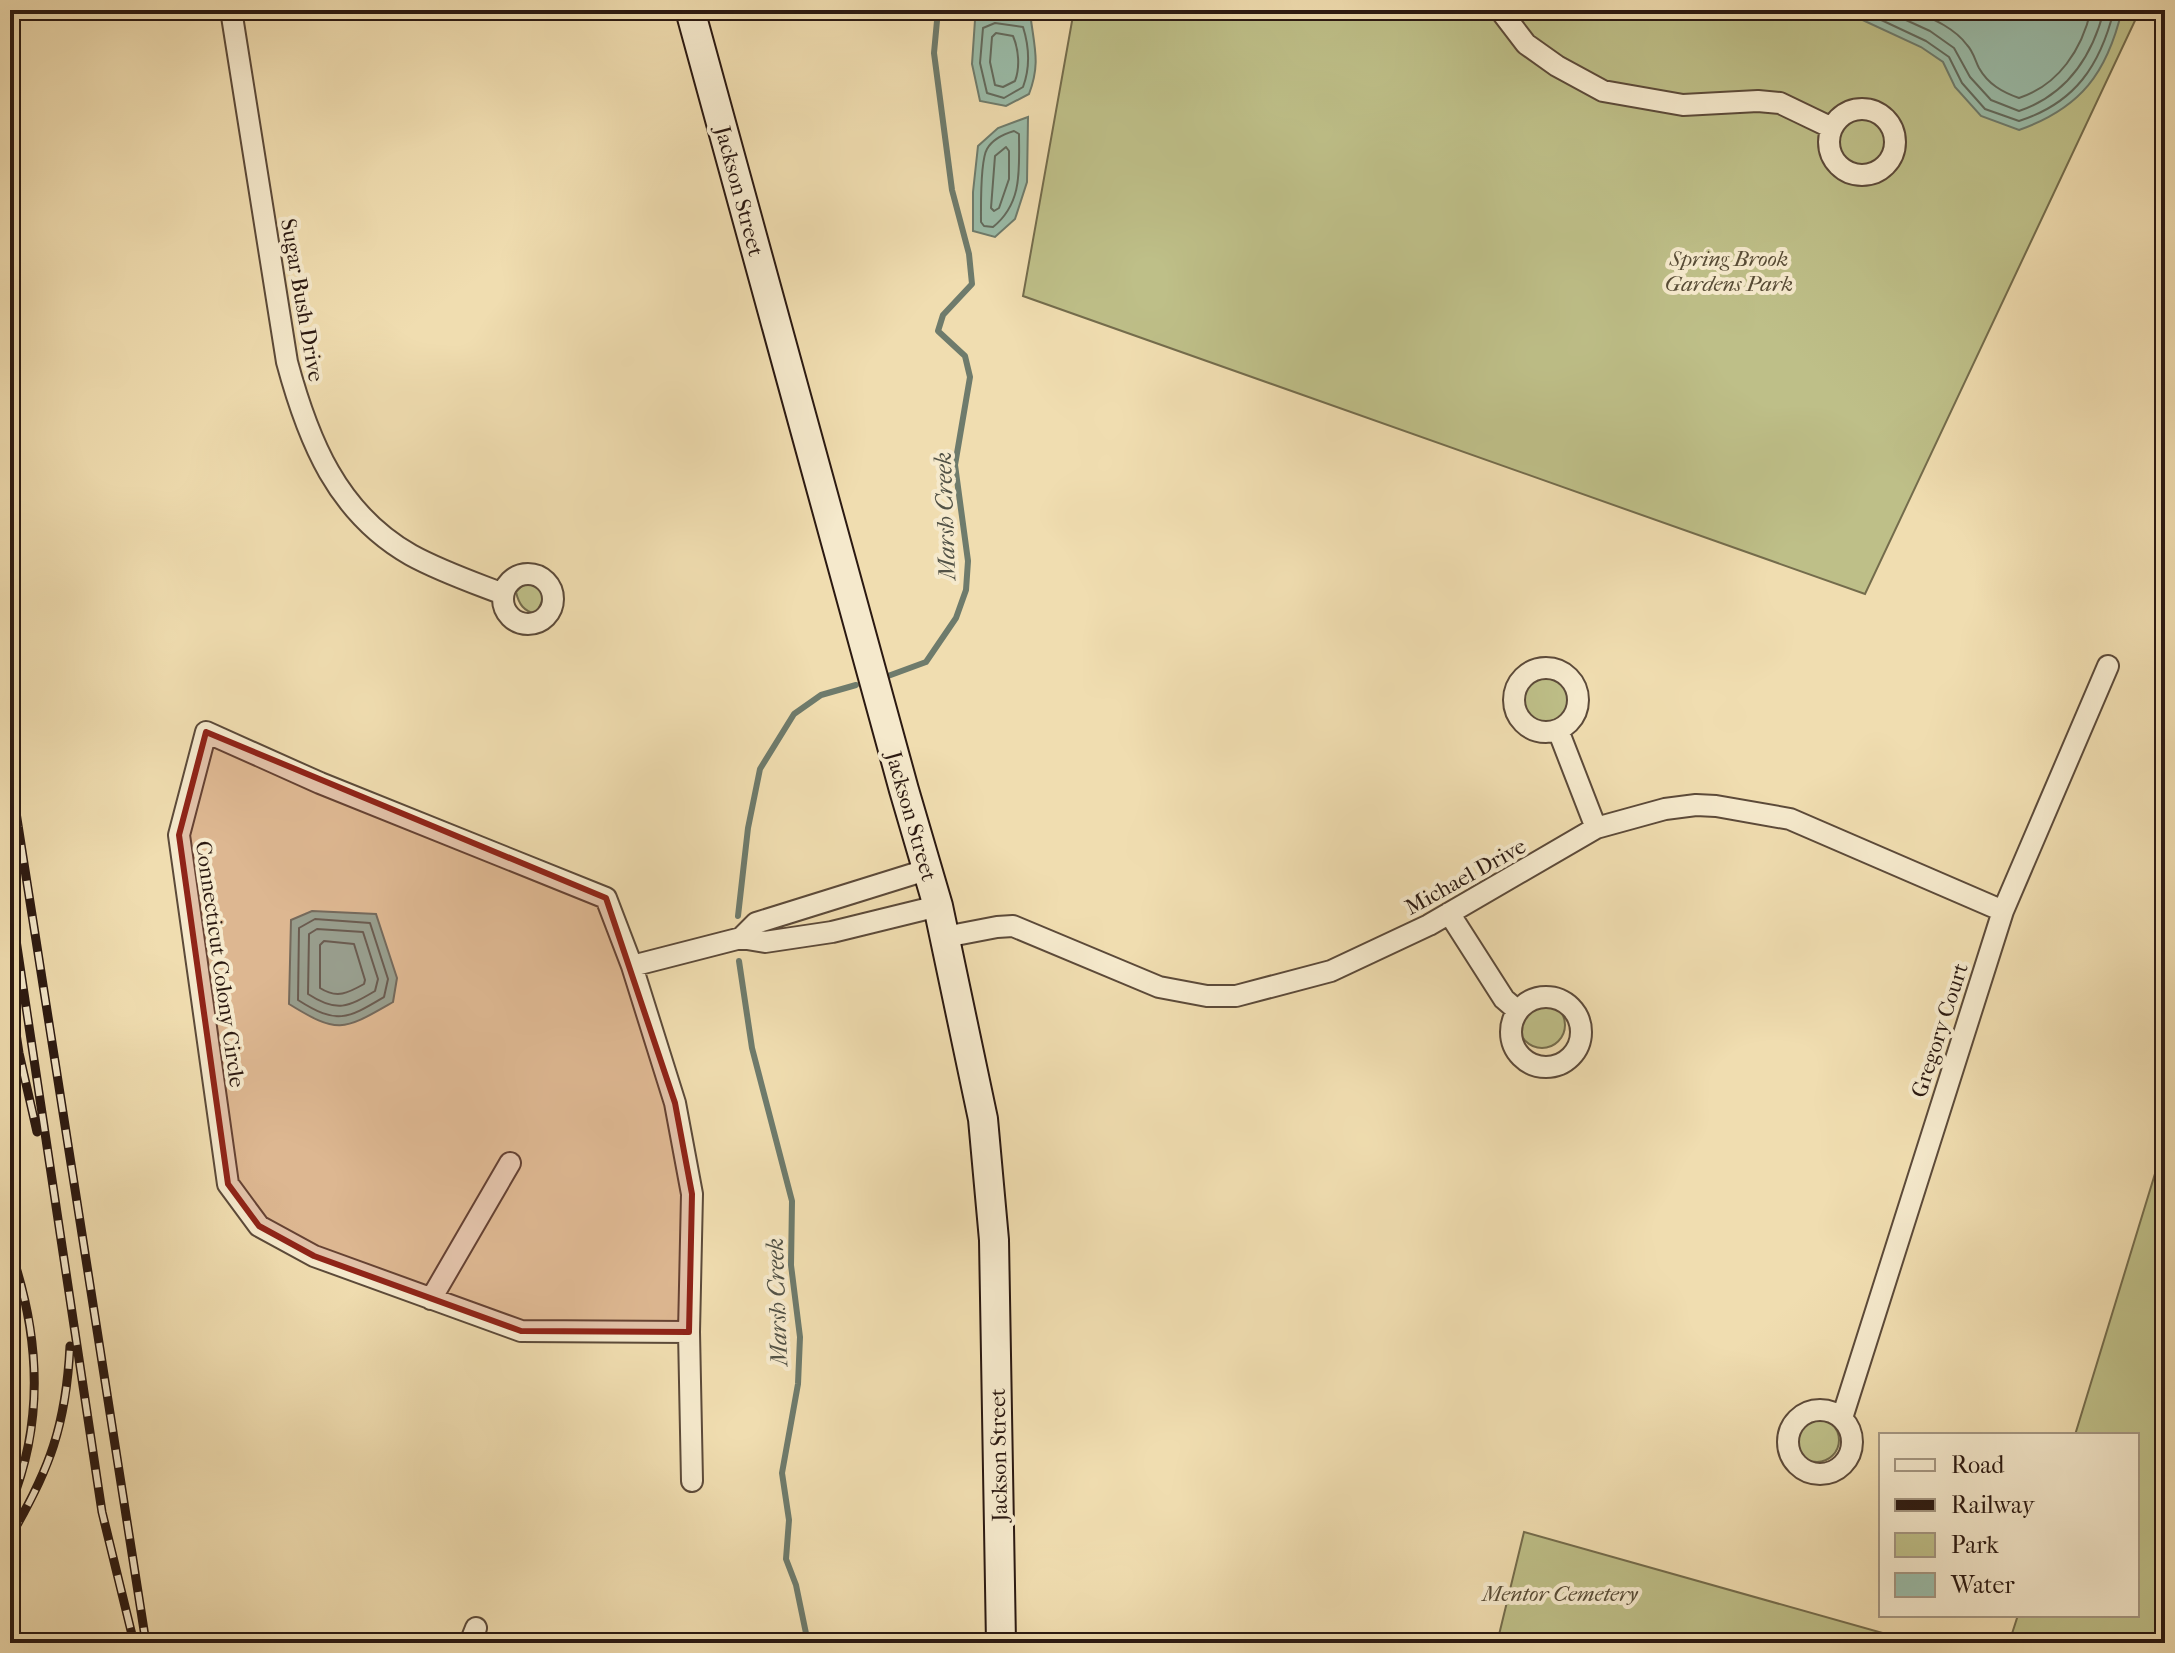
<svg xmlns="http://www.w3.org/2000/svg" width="2175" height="1653" font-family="'IM FELL French Canon',serif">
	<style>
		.green { fill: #bebf88; stroke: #746c4c; stroke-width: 2 }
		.water { fill: #9abca9; stroke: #6e7b6c; stroke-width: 2 }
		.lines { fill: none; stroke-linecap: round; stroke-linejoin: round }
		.shore { stroke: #626a5d; stroke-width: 2 }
		.stream { stroke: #6e7b6c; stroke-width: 6 }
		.street-casing { stroke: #5c4a39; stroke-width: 24 }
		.secondary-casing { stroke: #2b1911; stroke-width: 32 }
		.street { stroke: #f5e9cc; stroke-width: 20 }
		.secondary { stroke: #f5e9cc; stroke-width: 28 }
		.rail-casing { stroke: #2b1911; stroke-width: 9 }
		.rail { stroke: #f5e9cc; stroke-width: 6; stroke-dasharray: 18; stroke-linecap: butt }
		.marked { fill: #8f2418; fill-opacity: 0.2; stroke: #8f2418; stroke-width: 6; stroke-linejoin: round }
		.labels { text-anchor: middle; stroke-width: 8; stroke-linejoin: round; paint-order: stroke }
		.street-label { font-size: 22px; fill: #2b1911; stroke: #f5e9cc }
		.park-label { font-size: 22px; font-style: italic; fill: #574b35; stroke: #f5e9cc }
		.water-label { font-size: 24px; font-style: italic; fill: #525246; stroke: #f5e9cc }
	</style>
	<rect width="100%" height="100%" fill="#f0ddb0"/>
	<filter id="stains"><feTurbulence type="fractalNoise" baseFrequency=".0025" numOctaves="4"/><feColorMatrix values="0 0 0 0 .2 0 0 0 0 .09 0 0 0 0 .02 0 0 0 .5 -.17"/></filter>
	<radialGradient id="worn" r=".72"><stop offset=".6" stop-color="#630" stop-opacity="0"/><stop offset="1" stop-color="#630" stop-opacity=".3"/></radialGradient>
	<path class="green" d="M1074,10H2140L1865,594L1023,296Z
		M528,579H535L543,586L544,597L536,614C524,611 519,605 516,592Z
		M1522 700a23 23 0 1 1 46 0a23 23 0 1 1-46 0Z
		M1519 1025a23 23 0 1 1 46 0a23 23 0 1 1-46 0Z
		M2165,1141V1643H2009L2018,1615H2137V1435H2075Z
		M1795 1440a22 22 0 1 1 44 0a22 22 0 1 1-44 0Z
		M1524,1532L1918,1643H1497Z"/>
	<path class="water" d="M1841,10H2122C2107,73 2081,108 2019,130L1981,116L1955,87L1943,62L1921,47Z
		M994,15L1031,20C1035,50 1040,65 1029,94L1006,106L980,101L972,64L975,20Z
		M1028,117L1027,182L1015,219L995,237L973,231V192L978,146L998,128Z
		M312,911L376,914L397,978L393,1002C344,1030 339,1035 289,1004L291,920Z"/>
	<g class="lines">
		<path class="shore" d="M1860,10L1926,41L1949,57L1962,83L1985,109L2019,121C2075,103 2100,66 2114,10
			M1884,10L1930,31L1954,48L1970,77L1991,100L2019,111C2066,95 2092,57 2104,10
			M1913,10C1931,18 1955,28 1967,45C1973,51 1975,60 1979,68C1988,84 2002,92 2019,98C2059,85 2082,49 2091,10
			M995,23L1023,27C1029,46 1030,68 1023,87L1004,98L987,93L980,63L983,28Z
			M996,33L1013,36C1019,50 1020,68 1015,81L1003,87L995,85L990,62L992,37Z
			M1014,131L1019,134C1019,169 1023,203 993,227L984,226L981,222C981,207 980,161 987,149C992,140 1004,134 1014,131Z
			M1006,147L1009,151V179L999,208L994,211L991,208L995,156Z
			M315,919L370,923L388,979L384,997C347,1019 337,1025 298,1000L299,928Z
			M317,929L363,932L378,979L375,991C348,1007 337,1013 308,994L309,934Z
			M324,941L354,944L365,980L364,984C348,993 337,999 320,988V945Z"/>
		<path class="stream" d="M888,676L926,662L956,618L966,590L968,561L955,465L970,377L965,356L938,331L943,315L972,284L969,254L952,190L934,53L938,10
			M738,916L748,828L760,769L794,714L821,695L856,685
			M739,961L752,1048L792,1201L791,1265L800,1337L798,1384L782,1473L789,1520L786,1559L796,1585L808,1643"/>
		<defs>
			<path id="street" d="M231,10L287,362C308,440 337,513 411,555C440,571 472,582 503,594
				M1500,10L1526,44L1557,66L1603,91L1683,105L1758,101L1780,103L1832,128
				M1829 142a33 33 0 1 1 66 0a33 33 0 1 1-66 0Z
				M503 599a25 25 0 1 1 50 0a25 25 0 1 1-50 0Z
				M1514 700a32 32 0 1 1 64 0a32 32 0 1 1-64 0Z
				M1558,730L1596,828
				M1449,913L1504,999L1518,1011
				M945,937L997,927L1013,926L1159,987L1207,996H1236L1331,971L1429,925L1596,828L1665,809L1696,805L1716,806L1790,819L2003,911
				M741,938L756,923L926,870
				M632,966L741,938L765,942L832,932L938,906
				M1511 1032a35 35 0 1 1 70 0a35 35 0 1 1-70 0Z
				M431,1299L510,1163
				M689,1332L521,1331L314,1256L259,1226L228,1184L179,835L206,732L320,783L606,898L632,966L675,1103L692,1194L689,1332L692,1481
				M1788 1442a32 32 0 1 1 64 0a32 32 0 1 1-64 0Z
				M1842,1418L2003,911L2108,666
				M470,1643L476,1628"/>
			<path id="secondary" d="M690,10L904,790L938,906L983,1119L994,1240L1001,1643"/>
		</defs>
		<use href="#street" class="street-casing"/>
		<use href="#secondary" class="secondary-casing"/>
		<use href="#street" class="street"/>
		<use href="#secondary" class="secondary"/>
		<defs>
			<path id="rail" d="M10,774L146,1643
				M10,900L102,1512L134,1643
				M10,994L19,1053L37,1132
				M10,1249C40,1335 45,1421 10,1506
				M10,1537C50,1469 66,1425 70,1346"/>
		</defs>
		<use href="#rail" class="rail-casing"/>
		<use href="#rail" class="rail"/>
	</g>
	<path class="marked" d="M206,732L606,898L675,1103L692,1194L689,1332L521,1331L314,1256L259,1226L228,1184L179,835Z"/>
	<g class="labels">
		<g class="street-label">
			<text transform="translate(740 191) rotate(75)" y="8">Jackson Street</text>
			<text transform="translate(303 300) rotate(80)" y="8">Sugar Bush Drive</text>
			<text transform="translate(912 816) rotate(74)" y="8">Jackson Street</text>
			<text transform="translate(1465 876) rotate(-29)" y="8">Michael Drive</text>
			<text transform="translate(221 964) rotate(82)" y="8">Connecticut Colony Circle</text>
			<text transform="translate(1939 1030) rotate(-72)" y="8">Gregory Court</text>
			<text transform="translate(998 1455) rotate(-91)" y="8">Jackson Street</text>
		</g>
		<g class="park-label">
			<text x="1729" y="266">Spring Brook<tspan x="1729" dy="25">Gardens Park</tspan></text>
			<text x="1560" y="1601">Mentor Cemetery</text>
		</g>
		<g class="water-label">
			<text transform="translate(945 516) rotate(-92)" y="8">Marsh Creek</text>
			<text transform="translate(777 1302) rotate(-92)" y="8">Marsh Creek</text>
		</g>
	</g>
	<rect width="2175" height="1653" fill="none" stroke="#f0ddb0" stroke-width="40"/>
	<rect x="12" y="12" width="2151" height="1629" fill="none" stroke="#2b1911" stroke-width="4"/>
	<rect x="20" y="20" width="2135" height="1613" fill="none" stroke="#2b1911" stroke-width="2"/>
	<rect x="1879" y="1433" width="260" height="184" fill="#f5e9cc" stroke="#a49681" stroke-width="2"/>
	<rect x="1895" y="1459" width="40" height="12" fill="#f5e9cc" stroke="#a49681" stroke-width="2"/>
	<text x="1951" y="1473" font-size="24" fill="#2b1911">Road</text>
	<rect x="1895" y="1499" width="40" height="12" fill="#2b1911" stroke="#a49681" stroke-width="2"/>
	<text x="1951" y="1513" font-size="24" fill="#2b1911">Railway</text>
	<rect x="1895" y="1533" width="40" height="24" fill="#bebf88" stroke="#a49681" stroke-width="2"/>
	<text x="1951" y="1553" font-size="24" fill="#2b1911">Park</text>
	<rect x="1895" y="1573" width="40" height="24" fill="#9abca9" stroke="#a49681" stroke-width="2"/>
	<text x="1951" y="1593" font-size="24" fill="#2b1911">Water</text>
	<rect width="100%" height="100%" filter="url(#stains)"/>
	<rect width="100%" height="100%" fill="url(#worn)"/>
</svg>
